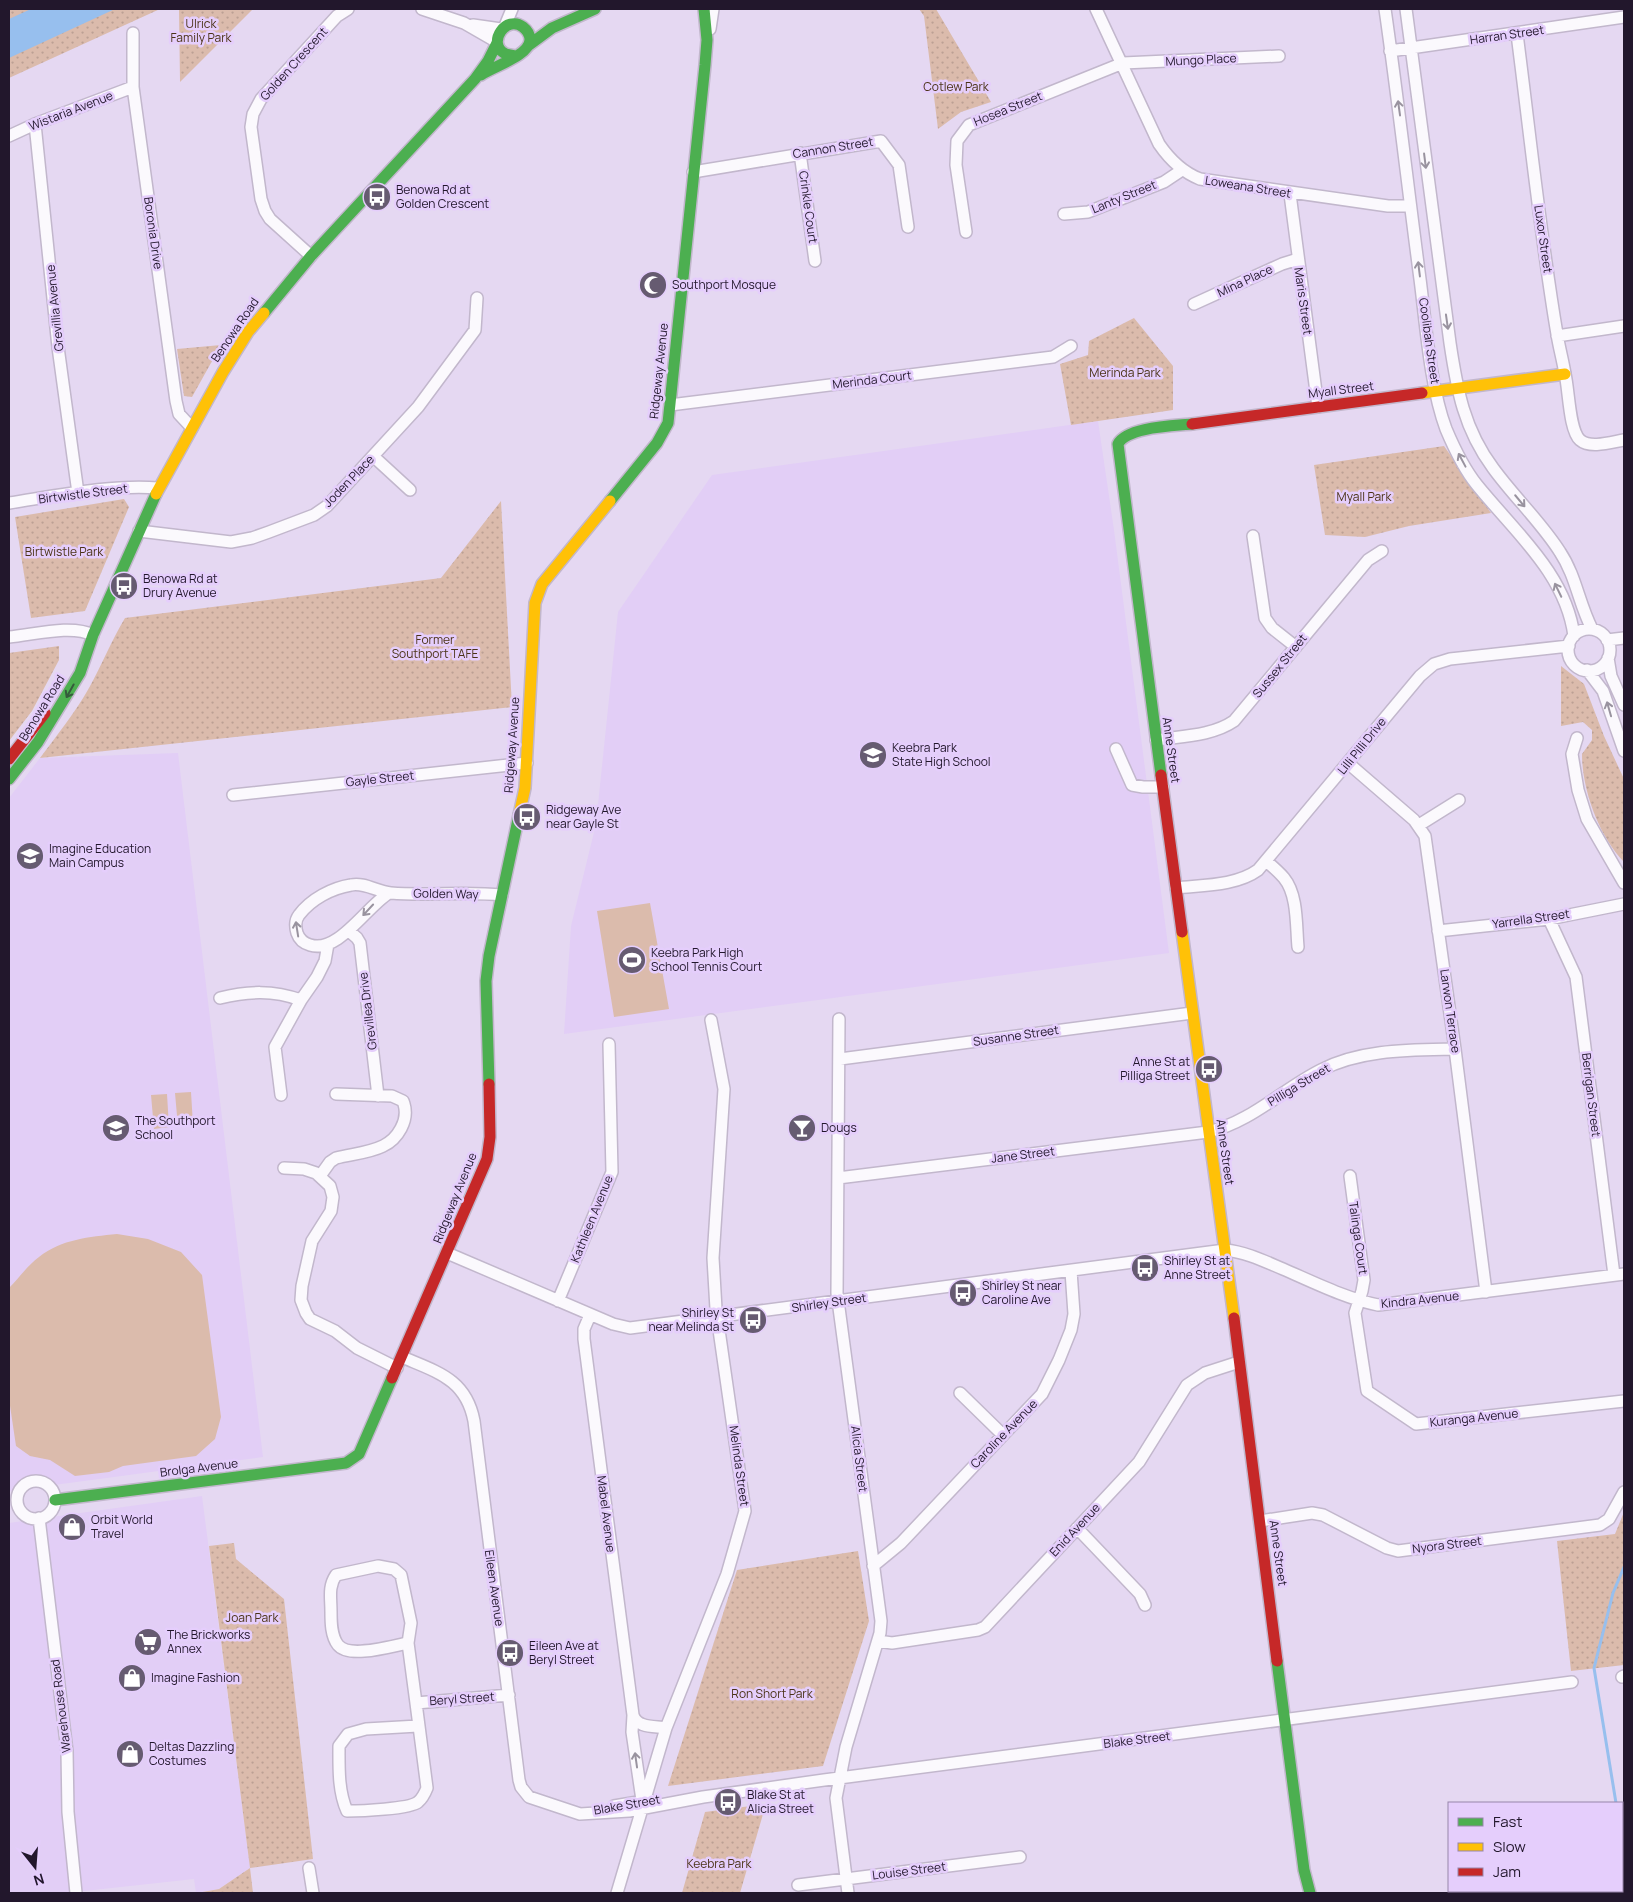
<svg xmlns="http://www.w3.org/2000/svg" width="1633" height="1902" font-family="Manrope,sans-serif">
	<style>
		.built { fill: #e2cef6 }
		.green { fill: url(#green-dots) }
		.pitch { fill: #dbbbac }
		.water { fill: #97bfee }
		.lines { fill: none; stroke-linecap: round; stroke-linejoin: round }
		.stream { stroke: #97bfee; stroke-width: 3 }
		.street-casing { stroke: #c2b7cc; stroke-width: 14 }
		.fast-casing { stroke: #c2b7cc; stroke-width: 14 }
		.slow-casing { stroke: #c2b7cc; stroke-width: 14 }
		.jam-casing { stroke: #c2b7cc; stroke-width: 14 }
		.street { stroke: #fbf9fd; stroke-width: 11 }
		.fast { stroke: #4caf50; stroke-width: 11 }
		.slow { stroke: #ffc107; stroke-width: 11 }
		.jam { stroke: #c62828; stroke-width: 11 }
		.oneway { stroke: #99939f }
		.oneway2 { stroke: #355b3c }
		.labels { text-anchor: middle; stroke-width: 5; stroke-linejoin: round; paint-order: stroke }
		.park-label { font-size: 12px; fill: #4b3317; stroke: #e5cefc }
		.street-label { font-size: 12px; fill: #22172c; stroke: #e5cefc }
		.poi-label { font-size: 12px; fill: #22172c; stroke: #e5cefc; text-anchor: start }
	</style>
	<defs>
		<pattern id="green-dots" width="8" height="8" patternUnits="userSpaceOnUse" patternTransform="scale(1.25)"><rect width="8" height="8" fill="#dbbbac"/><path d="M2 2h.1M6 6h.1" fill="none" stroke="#bca094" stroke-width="1.8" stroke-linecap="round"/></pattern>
	</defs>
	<rect width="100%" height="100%" fill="#e5d8f2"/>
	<path class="built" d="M1098,421L1114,530L1169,953L564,1034L571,926L596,824L618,612L712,475Z
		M178,753L263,1457L9,1491V798L40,758Z
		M202,1496L250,1868L219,1889L196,1893L194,1879L66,1893H9V1523Z"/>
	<path class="green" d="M9,9H160L9,78Z
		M179,9H253L180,82Z
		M919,9H936L991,102L961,112L938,129L924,16Z
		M1134,318L1173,366V410L1071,425L1060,364L1088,355L1089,341Z
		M221,345L192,397L184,396L177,349Z
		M1444,446L1491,513L1409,526L1365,537L1325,535L1314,465Z
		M124,499L129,507L85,611L31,618L15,517Z
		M501,501L512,707L40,758C57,735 75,713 89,688C102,665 111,641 125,618L441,578Z
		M59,646V660L32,711L9,741V653Z
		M1561,666L1584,684L1604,736L1624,779V862C1599,836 1582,790 1582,754L1592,740V730L1583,722L1561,726Z
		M1624,1512V1665L1571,1671L1557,1541L1615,1534Z
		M234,1543L236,1559L284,1599L313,1859L250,1868L253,1893H197L219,1889L250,1868L209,1546Z
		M858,1551L869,1621L823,1766L668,1786L737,1570Z
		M766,1804L740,1893H682L705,1812Z"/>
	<path class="pitch" d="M650,903L669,1009L614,1017L597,911Z
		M191,1092L193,1125L178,1127L175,1093Z
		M167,1094L169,1127L154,1129L151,1095Z
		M117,1234L148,1239L181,1252L202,1275L221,1417L215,1439L196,1456L123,1466L109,1472L75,1476L50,1460L30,1456L16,1446L9,1399V1288C19,1278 28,1265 39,1257C62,1239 89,1237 117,1234Z"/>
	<path class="water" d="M31,9H115L9,58V19Z"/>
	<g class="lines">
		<path class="stream" d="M1616,1803L1594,1668L1613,1593L1624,1567
			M1622,1837L1624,1852"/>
		<defs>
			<path id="street" d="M422,9L464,23L497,42
				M1096,9L1159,144C1170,160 1182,172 1200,179L1388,206H1410
				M1385,9C1398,99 1408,189 1420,279C1426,325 1430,386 1446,429C1454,448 1464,469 1477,485C1514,531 1566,574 1574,636
				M1406,9L1450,343C1457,390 1464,429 1493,468C1514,497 1541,522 1560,552C1576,576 1579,604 1592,629
				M473,25L501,29
				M505,26L512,9
				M710,29L713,9
				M133,33V87L176,401L179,414L192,428
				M1517,34C1530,134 1540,234 1557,334C1559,347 1563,361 1565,374C1569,390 1569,430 1580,440C1590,449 1612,442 1624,440
				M1390,51L1624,17
				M35,124L58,347L78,493
				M9,136L35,124L133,87
				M800,153L815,261
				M693,172L881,141L899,165L908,227
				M1290,194L1318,407
				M1064,214L1088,212L1164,182L1182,170
				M966,232L956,165L957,141L969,125L1123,63L1279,56
				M311,256L270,219L265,211L261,199L251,127L253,114L261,99L337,16L348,9
				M1194,304L1282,264L1298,259
				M1557,336L1624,326
				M670,405L1053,357L1071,346
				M373,456L410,490
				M9,503C55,496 113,484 158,488
				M139,531L231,542L252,538L269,532L314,515L327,506L418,407L475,330L477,298
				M1253,536L1265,618L1272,628L1296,647
				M1568 650a21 21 0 1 1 42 0a21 21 0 1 1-42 0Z
				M9,637C33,635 71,624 93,635
				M1607,640L1624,638
				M1608,658L1611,676L1624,705
				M1587,670L1603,691L1624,751
				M1577,738L1572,754L1578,790L1587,819L1624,883
				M1156,740C1182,736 1212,736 1234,721L1368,560L1382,551
				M1116,749L1132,785L1143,787H1163
				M1348,763L1414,820L1425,836L1455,1049L1486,1292
				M233,795L527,763
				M1419,825L1459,800
				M1266,861C1272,866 1279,872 1284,878C1298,895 1296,926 1298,947
				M1176,888C1202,885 1236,886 1258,870L1420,676L1434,664L1450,659L1569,646
				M389,893C366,907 338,954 310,945C303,943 299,939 297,933C295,926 295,920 299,915C311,899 332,888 351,885C365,882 377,892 391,893C428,896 465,891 502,895
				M1549,919L1576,977L1614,1275
				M349,931L357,938L360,943L378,1096
				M1438,931L1549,919L1624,904
				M220,998C248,991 273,990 301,1000
				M839,1019L837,1293L881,1621L880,1633L846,1747L836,1798L848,1893
				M840,1059L1192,1013
				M281,1095L275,1047L301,1000L317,977L325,961L328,944
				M284,1168L304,1169L316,1173L330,1186L333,1197L331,1211L312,1241L302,1286L301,1300L306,1313L310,1319L335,1331L357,1348L397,1368
				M320,1176L330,1162L336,1158C351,1154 369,1153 383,1146C398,1139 409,1120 404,1104L403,1101L392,1096L336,1094
				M1350,1176L1364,1280L1362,1291L1355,1313L1367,1391L1416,1424L1624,1401
				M838,1178L1208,1132C1251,1122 1283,1089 1321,1070C1361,1049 1411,1050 1455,1049
				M447,1253L613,1324L630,1328L1225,1250C1246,1252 1264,1261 1283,1269C1313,1282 1347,1299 1378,1305L1624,1274
				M558,1301L612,1172L609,1044
				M590,1315L584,1329V1339L633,1715L632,1732L642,1800
				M402,1357C437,1372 466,1379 474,1421L519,1780L521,1787L529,1797L580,1814L629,1811L703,1797L824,1780L1572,1682
				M960,1393L1003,1435
				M17 1500a19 19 0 1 1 38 0a19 19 0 1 1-38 0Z
				M39,1518L67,1751L68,1812L76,1893
				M1260,1521L1312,1513L1323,1515L1387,1548L1398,1551L1600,1525L1609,1519L1624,1492
				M1077,1528L1140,1594L1145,1605
				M873,1566L901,1543L1042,1394L1059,1360L1071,1330L1074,1314L1071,1271
				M878,1641L892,1643L978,1630L985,1627L1139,1462L1187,1385L1205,1373L1239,1362
				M408,1643C392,1646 349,1659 338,1645C331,1636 331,1622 331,1612C331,1597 328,1587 336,1575L378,1566L394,1569L401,1575L411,1623L408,1643L416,1703L509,1695
				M1622,1677L1624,1676
				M416,1703L427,1788C425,1793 423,1798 418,1802C410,1809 360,1811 347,1811C338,1791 339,1767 339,1746L348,1734L366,1729L418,1726
				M633,1715C637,1728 654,1726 666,1728
				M614,1806L650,1800
				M309,1868L313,1893
				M798,1885L1020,1857
				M1554,1891L1555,1893
				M617,1893L666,1728L727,1574L745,1511L716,1309L713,1258L724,1089L711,1020
				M1508,1893L1514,1891"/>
			<path id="fast" d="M529,45L552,28L595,9
				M481,75C494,66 529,56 530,40C530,34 527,30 523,27C506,14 487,43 504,53C507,55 512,55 515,56
				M264,313L311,256L475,79L488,61L497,43
				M610,501L657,443L668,423L705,65L707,40L704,9
				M1161,775L1118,444C1127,427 1173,426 1192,424
				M9,779L38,742L80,673L93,635L156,494
				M489,1084L486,981L489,956L519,815
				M55,1500L346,1463L359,1454L392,1378
				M1277,1661L1304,1870L1310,1893
				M1622,1876L1624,1875
				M1574,1893L1580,1891"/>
			<path id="slow" d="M1422,393L1565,374
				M156,494L223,372L248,332L264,313
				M519,815L525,788L535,603L542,584L610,501
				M1182,932L1234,1318"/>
			<path id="jam" d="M1192,424L1422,393
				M9,759L45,713
				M1161,775L1182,932
				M1234,1318L1277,1661
				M392,1378L487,1159L490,1137L489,1084
				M1621,1893L1624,1892"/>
		</defs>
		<use href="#street" class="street-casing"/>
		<use href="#fast" class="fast-casing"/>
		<use href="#slow" class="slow-casing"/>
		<use href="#jam" class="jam-casing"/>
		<use href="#street" class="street"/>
		<use href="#fast" class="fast"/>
		<use href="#slow" class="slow"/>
		<use href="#jam" class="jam"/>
	</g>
	<defs><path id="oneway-shaft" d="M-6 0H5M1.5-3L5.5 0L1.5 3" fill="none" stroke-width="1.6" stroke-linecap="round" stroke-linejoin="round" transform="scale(1.25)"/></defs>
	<g class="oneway">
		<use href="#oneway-shaft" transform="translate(1399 108) rotate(-98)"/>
		<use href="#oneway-shaft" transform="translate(1425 161) rotate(83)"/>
		<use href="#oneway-shaft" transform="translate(1419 269) rotate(-97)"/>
		<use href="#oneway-shaft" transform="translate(1447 322) rotate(82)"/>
		<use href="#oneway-shaft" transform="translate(1462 460) rotate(-118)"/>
		<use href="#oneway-shaft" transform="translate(1520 501) rotate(50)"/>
		<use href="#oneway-shaft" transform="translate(1558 590) rotate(-116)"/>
		<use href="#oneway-shaft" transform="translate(1609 709) rotate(-106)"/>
		<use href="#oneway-shaft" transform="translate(368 910) rotate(133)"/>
		<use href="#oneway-shaft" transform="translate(297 929) rotate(-99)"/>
		<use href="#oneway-shaft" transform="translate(636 1760) rotate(-98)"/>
	</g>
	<use class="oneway2" href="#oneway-shaft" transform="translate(70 691) rotate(119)"/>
	<defs>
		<symbol id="bus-disc" viewBox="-11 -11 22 22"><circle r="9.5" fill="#665b71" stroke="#e5cefc"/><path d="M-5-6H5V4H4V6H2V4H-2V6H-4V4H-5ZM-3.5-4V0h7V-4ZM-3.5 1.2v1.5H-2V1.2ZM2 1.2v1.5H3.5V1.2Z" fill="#fff"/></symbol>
		<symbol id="mosque-disc" viewBox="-11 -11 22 22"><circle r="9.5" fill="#665b71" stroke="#e5cefc"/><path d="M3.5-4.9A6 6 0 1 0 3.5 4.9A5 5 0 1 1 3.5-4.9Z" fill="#fff"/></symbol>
		<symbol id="school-disc" viewBox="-11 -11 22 22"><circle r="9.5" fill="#665b71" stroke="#e5cefc"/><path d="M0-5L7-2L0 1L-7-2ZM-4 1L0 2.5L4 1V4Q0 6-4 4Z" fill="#fff"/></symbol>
		<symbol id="stadium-disc" viewBox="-11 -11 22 22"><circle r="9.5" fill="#665b71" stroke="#e5cefc"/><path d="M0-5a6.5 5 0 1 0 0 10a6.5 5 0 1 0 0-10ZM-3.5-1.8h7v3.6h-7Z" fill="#fff"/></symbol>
		<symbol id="bar-disc" viewBox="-11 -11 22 22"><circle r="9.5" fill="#665b71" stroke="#e5cefc"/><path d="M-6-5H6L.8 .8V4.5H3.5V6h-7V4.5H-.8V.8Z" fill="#fff"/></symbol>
		<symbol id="shop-disc" viewBox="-11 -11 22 22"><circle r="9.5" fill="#665b71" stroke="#e5cefc"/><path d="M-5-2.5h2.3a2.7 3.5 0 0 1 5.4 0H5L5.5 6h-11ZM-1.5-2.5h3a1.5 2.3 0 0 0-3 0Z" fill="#fff"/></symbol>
		<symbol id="supermarket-disc" viewBox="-11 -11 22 22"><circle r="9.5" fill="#665b71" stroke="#e5cefc"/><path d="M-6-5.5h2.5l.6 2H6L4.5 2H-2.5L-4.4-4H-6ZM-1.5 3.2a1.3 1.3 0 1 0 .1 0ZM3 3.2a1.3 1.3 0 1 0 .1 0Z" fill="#fff"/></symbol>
	</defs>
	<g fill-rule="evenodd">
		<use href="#bus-disc" x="361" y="181" width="32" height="32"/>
		<use href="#mosque-disc" x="637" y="269" width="32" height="32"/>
		<use href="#bus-disc" x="108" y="570" width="32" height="32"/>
		<use href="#school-disc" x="857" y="739" width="32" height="32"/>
		<use href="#bus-disc" x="511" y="801" width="32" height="32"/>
		<use href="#school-disc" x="14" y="840" width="32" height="32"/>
		<use href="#stadium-disc" x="616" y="944" width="32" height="32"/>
		<use href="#bus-disc" x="1193" y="1053" width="32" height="32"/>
		<use href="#school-disc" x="100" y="1112" width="32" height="32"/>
		<use href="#bar-disc" x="786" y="1112" width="32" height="32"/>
		<use href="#bus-disc" x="1129" y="1252" width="32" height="32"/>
		<use href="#bus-disc" x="947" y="1277" width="32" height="32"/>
		<use href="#bus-disc" x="737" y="1304" width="32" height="32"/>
		<use href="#shop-disc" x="56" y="1511" width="32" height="32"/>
		<use href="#supermarket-disc" x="132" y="1626" width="32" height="32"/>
		<use href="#bus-disc" x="494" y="1637" width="32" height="32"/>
		<use href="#shop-disc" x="116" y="1662" width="32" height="32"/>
		<use href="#shop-disc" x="114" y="1738" width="32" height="32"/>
		<use href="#bus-disc" x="712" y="1786" width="32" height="32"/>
	</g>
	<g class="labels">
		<g class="park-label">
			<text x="201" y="28">Ulrick<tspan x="201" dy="14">Family Park</tspan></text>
			<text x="956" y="91">Cotlew Park</text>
			<text x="1125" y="377">Merinda Park</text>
			<text x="1364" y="501">Myall Park</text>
			<text x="64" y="556">Birtwistle Park</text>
			<text x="435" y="644">Former<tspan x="435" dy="14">Southport TAFE</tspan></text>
			<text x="252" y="1622">Joan Park</text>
			<text x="772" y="1698">Ron Short Park</text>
			<text x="719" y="1868">Keebra Park</text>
		</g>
		<g class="street-label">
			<text transform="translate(1507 35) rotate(-8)" y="4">Harran Street</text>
			<text transform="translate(1201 60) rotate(-3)" y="4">Mungo Place</text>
			<text transform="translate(294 64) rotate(-48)" y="4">Golden Crescent</text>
			<text transform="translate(1008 109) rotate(-22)" y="4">Hosea Street</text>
			<text transform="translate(71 111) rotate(-21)" y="4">Wistaria Avenue</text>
			<text transform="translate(833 148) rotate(-9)" y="4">Cannon Street</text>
			<text transform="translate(1248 187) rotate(9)" y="4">Loweana Street</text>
			<text transform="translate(1124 197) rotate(-22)" y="4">Lanty Street</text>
			<text transform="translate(808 207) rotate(82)" y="4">Crinkle Court</text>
			<text transform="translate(153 233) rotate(82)" y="4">Boronia Drive</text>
			<text transform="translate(1543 239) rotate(82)" y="4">Luxor Street</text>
			<text transform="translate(1245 281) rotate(-25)" y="4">Mina Place</text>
			<text transform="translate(1303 301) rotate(82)" y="4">Maris Street</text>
			<text transform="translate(55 308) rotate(-96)" y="4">Grevillia Avenue</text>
			<text transform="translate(235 330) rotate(-56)" y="4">Benowa Road</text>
			<text transform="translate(1429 341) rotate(82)" y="4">Coolibah Street</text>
			<text transform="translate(659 371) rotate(-84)" y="4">Ridgeway Avenue</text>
			<text transform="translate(872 380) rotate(-7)" y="4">Merinda Court</text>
			<text transform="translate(1341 390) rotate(-7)" y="4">Myall Street</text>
			<text transform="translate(349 481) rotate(-46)" y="4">Joden Place</text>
			<text transform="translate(83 494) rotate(-7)" y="4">Birtwistle Street</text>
			<text transform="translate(1280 666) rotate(-51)" y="4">Sussex Street</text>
			<text transform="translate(42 708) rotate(-58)" y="4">Benowa Road</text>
			<text transform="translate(512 745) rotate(-86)" y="4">Ridgeway Avenue</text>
			<text transform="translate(1362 746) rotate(-51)" y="4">Lilli Pilli Drive</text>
			<text transform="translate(1171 750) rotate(82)" y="4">Anne Street</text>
			<text transform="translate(380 779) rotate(-6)" y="4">Gayle Street</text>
			<text transform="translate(446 894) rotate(1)" y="4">Golden Way</text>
			<text transform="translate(1531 919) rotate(-8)" y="4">Yarrella Street</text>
			<text transform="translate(368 1011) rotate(-97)" y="4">Grevillea Drive</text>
			<text transform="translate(1450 1011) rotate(82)" y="4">Larwon Terrace</text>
			<text transform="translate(1016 1036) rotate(-8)" y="4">Susanne Street</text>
			<text transform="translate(1299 1085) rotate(-31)" y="4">Pilliga Street</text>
			<text transform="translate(1591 1095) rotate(83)" y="4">Berrigan Street</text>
			<text transform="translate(1225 1152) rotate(82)" y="4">Anne Street</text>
			<text transform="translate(1023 1155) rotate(-7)" y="4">Jane Street</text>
			<text transform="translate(455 1198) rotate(-68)" y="4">Ridgeway Avenue</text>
			<text transform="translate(592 1219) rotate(-68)" y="4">Kathleen Avenue</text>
			<text transform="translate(1358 1238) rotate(82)" y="4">Talinga Court</text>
			<text transform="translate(1420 1300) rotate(-6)" y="4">Kindra Avenue</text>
			<text transform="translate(829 1303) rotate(-8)" y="4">Shirley Street</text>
			<text transform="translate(1474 1418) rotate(-6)" y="4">Kuranga Avenue</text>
			<text transform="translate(1004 1434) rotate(-46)" y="4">Caroline Avenue</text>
			<text transform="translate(859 1459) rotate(83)" y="4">Alicia Street</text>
			<text transform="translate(739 1466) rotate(82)" y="4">Melinda Street</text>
			<text transform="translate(199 1468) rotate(-7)" y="4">Brolga Avenue</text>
			<text transform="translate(606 1514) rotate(83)" y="4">Mabel Avenue</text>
			<text transform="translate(1075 1530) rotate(-47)" y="4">Enid Avenue</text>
			<text transform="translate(1447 1545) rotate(-7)" y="4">Nyora Street</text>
			<text transform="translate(1278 1553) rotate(82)" y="4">Anne Street</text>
			<text transform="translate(494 1588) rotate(82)" y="4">Eileen Avenue</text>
			<text transform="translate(462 1699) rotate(-4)" y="4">Beryl Street</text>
			<text transform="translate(61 1706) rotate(-97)" y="4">Warehouse Road</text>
			<text transform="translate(1137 1740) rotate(-7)" y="4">Blake Street</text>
			<text transform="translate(627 1805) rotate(-10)" y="4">Blake Street</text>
			<text transform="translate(909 1871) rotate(-7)" y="4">Louise Street</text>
		</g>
		<g class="poi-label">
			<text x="396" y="194">Benowa Rd at<tspan x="396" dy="14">Golden Crescent</tspan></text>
			<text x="672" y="289">Southport Mosque</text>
			<text x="143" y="583">Benowa Rd at<tspan x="143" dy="14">Drury Avenue</tspan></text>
			<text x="892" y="752">Keebra Park<tspan x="892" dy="14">State High School</tspan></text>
			<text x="546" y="814">Ridgeway Ave<tspan x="546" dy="14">near Gayle St</tspan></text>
			<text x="49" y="853">Imagine Education<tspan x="49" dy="14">Main Campus</tspan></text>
			<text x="651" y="957">Keebra Park High<tspan x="651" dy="14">School Tennis Court</tspan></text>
			<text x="1190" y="1066" text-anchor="end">Anne St at<tspan x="1190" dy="14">Pilliga Street</tspan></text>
			<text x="135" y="1125">The Southport<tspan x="135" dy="14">School</tspan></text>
			<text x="821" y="1132">Dougs</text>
			<text x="1164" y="1265">Shirley St at<tspan x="1164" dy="14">Anne Street</tspan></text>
			<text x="982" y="1290">Shirley St near<tspan x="982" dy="14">Caroline Ave</tspan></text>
			<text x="734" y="1317" text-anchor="end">Shirley St<tspan x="734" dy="14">near Melinda St</tspan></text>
			<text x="91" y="1524">Orbit World<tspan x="91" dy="14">Travel</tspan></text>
			<text x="167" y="1639">The Brickworks<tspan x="167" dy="14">Annex</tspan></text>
			<text x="529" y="1650">Eileen Ave at<tspan x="529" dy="14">Beryl Street</tspan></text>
			<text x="151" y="1682">Imagine Fashion</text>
			<text x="149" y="1751">Deltas Dazzling<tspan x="149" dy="14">Costumes</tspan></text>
			<text x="747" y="1799">Blake St at<tspan x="747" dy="14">Alicia Street</tspan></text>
		</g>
	</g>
	<rect width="1633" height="1902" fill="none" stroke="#22172c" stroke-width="20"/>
	<rect x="1448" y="1802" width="175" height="90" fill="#e5cefc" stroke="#9785a9"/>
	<rect x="1458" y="1818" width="25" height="8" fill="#4caf50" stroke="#9785a9"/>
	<text x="1493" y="1827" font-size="15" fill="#22172c">Fast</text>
	<rect x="1458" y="1843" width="25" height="8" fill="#ffc107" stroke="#9785a9"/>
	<text x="1493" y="1852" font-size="15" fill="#22172c">Slow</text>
	<rect x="1458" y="1868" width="25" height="8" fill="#c62828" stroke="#9785a9"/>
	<text x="1493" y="1877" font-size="15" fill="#22172c">Jam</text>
	<g transform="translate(35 1867) rotate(163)" stroke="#e5cefc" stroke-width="4" paint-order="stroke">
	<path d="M0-4L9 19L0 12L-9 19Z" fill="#22172c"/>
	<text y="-8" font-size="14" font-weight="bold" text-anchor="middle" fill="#22172c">N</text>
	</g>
</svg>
